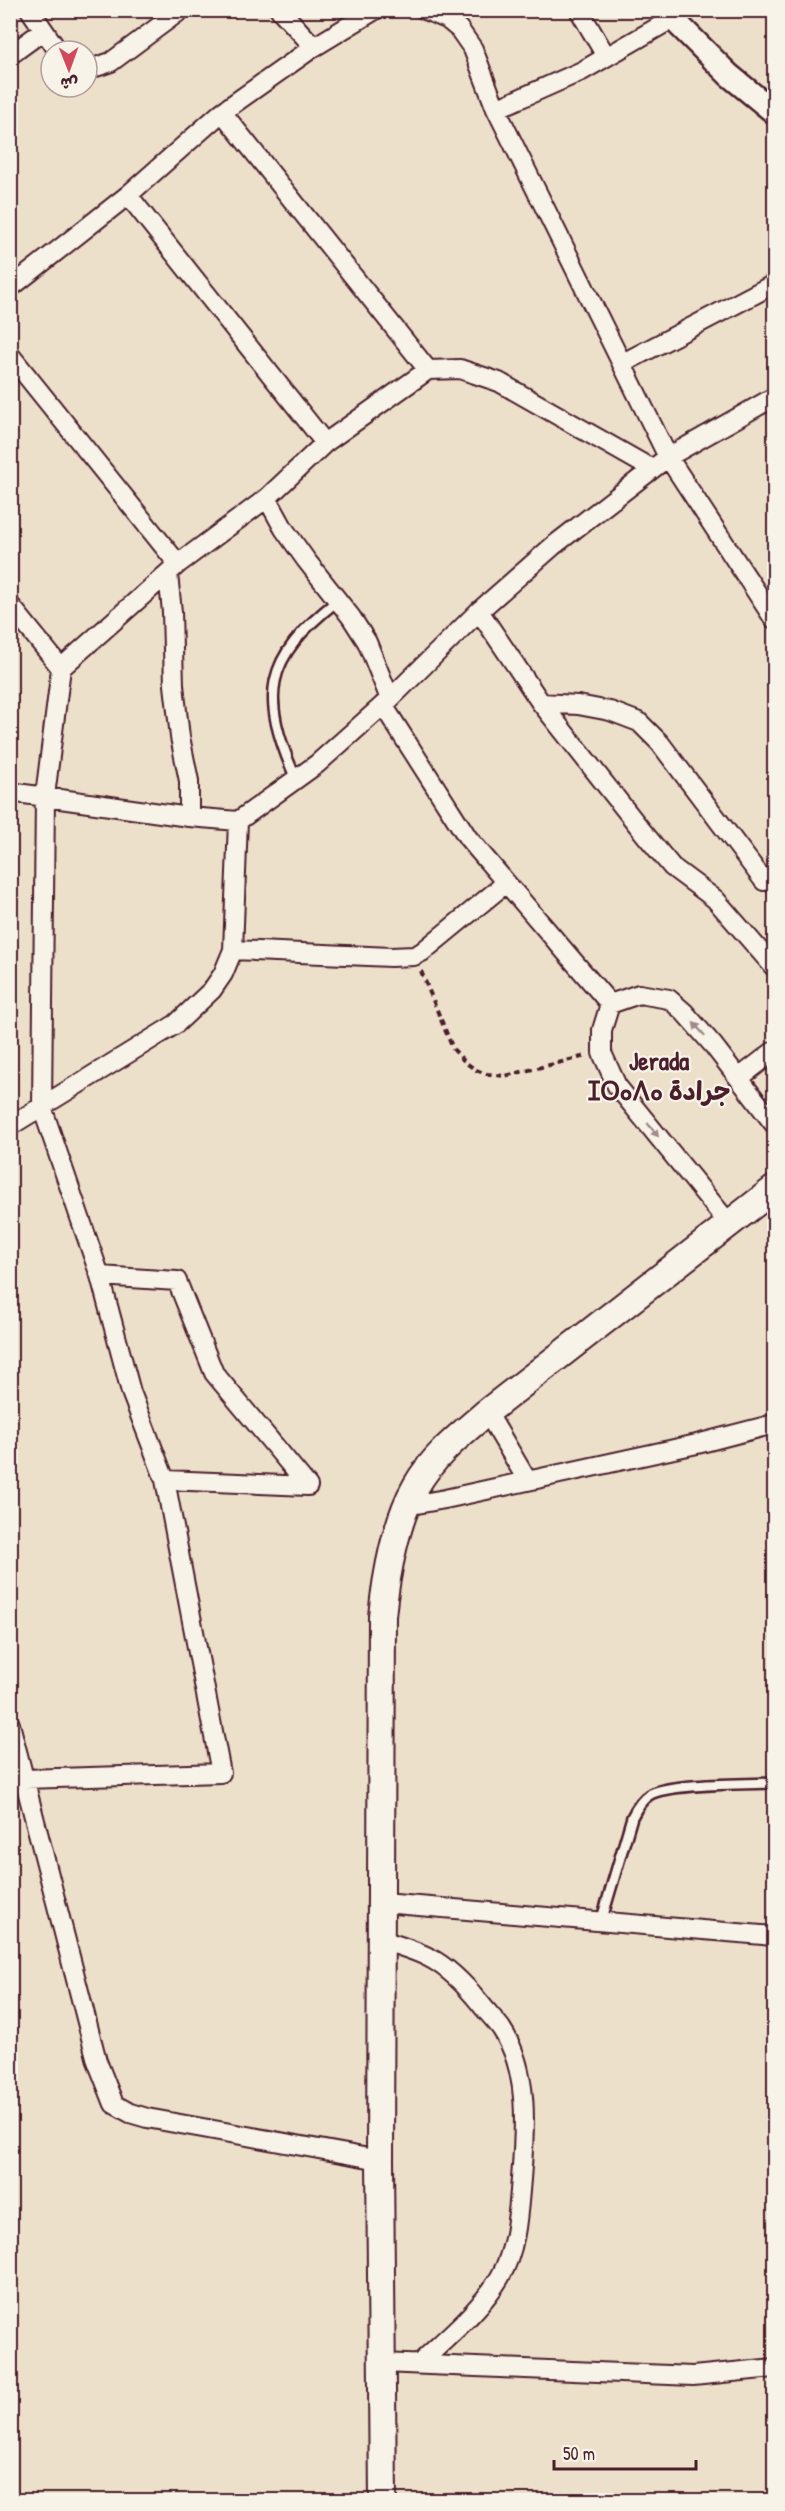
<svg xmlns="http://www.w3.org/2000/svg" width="785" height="2511" font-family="'Patrick Hand','Playpen Sans Arabic','Noto Sans Tifinagh',sans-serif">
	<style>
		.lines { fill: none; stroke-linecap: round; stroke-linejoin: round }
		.service-casing { stroke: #4a1f2b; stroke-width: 14 }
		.minor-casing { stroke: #4a1f2b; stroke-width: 22 }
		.tertiary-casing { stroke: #4a1f2b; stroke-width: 27 }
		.secondary-casing { stroke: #4a1f2b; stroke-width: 30 }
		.path { stroke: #4a1f2b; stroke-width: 4; stroke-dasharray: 6 4.5; stroke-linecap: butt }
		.service { stroke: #f7f3e8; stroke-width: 9 }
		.minor { stroke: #f7f3e8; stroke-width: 18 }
		.tertiary { stroke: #f7f3e8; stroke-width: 22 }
		.secondary { stroke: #f7f3e8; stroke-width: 26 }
		.oneway { fill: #a0898a }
		.labels { text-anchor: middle; stroke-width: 4.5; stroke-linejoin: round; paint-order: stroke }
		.district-label { font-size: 26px; font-weight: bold; fill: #4a1f2b; stroke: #f7f3e8 }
	</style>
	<rect width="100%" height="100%" fill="#ede0cb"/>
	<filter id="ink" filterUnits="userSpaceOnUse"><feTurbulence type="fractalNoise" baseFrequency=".0167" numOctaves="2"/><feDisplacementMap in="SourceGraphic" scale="12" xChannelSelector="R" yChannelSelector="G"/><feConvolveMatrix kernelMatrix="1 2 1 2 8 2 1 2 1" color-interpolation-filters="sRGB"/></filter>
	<g filter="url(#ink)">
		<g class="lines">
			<defs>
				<path id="service" d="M296,779C259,695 264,659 337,601
					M601,1922L632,1817C636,1809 641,1800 649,1795C667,1783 749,1784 774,1783"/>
				<path id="minor" d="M30,10L58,51
					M280,10L314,47
					M425,10L447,19L459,29L473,49L496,109L668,457L774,619
					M579,10L606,56
					M10,55L43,31
					M87,70L111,62L181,10
					M496,109L582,71L672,19
					M222,112L428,370
					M128,195L325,443
					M10,288L128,195L222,112L314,47L375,10
					M10,355L178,564
					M623,363L774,284
					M267,498L284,529L306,560L351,617L367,642L390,699
					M168,574L172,612L174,685L180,737L189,781V817
					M10,605L61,668
					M479,611L541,703L643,832L672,867L715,899L774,967
					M541,703L578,705L610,711L639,722L660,743L764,881
					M383,705L468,838L610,1004
					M10,792L189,817L238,821
					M233,950L391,957L414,956L422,952L506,883
					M610,1004L602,1030V1053L617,1086L730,1225
					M610,1004L639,994L669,999L684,1012L713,1045L774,1124
					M739,1078L774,1051
					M10,1126L176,1024L212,990L223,974L233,950L238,821L317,764L390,699L479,611L553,546L668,457L774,397
					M100,1276L177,1281L214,1373L308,1486L165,1480
					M487,1412L527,1480
					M406,1506L445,1499L697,1444L774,1424
					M10,1724L97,2061L114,2104L130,2113L147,2118L380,2160
					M24,1779L221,1773L165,1480L131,1392L100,1276L42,1107L45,796L61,668L178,564L267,498L325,443L428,370L460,369L499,382L652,469
					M383,1903L774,1936
					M383,1940C398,1946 415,1950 430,1958C449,1968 467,1987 480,2003C487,2012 495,2020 501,2028C530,2071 525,2130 521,2179C518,2212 517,2248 500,2277C480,2311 447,2337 419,2364
					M382,2363L693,2376L774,2368"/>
				<path id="tertiary" d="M664,10L729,75L774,112"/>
				<path id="secondary" d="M383,2500L380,2160L382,1616C386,1576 396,1520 416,1486C433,1456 461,1434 487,1412L774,1189"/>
			</defs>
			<use href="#service" class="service-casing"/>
			<use href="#minor" class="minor-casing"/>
			<use href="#tertiary" class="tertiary-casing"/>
			<use href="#secondary" class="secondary-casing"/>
			<path class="path" d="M421,971L453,1049L465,1062L476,1070L487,1074L505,1076L586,1056"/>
			<use href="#service" class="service"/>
			<use href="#minor" class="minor"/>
			<use href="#tertiary" class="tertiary"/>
			<use href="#secondary" class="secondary"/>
		</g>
		<defs><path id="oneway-solid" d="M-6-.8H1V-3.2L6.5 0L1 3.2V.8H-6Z" transform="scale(1.5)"/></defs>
		<g class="oneway">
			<use href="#oneway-solid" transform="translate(699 1029) rotate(-132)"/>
			<use href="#oneway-solid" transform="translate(653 1130) rotate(51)"/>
		</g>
	</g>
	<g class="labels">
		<g class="district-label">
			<text x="659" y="1070">Jerada<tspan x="659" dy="30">ⵊⵔⴰⴷⴰ جرادة</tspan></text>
		</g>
	</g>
	<rect width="785" height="2511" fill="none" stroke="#f7f3e8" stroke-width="36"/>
	<rect x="18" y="18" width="749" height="2475" fill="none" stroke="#4a1f2b" stroke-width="2" filter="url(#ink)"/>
	<g transform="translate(69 69) rotate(179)"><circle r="28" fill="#f7f3e8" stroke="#b29e9c" stroke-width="1.5"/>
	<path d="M0-4.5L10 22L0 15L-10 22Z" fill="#d1495b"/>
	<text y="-9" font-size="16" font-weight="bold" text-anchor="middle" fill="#4a1f2b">ش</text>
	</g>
	<path d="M554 2460v9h142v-9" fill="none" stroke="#4a1f2b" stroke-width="3"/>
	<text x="563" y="2460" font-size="18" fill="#4a1f2b" stroke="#f7f3e8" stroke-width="4.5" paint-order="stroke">50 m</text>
</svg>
